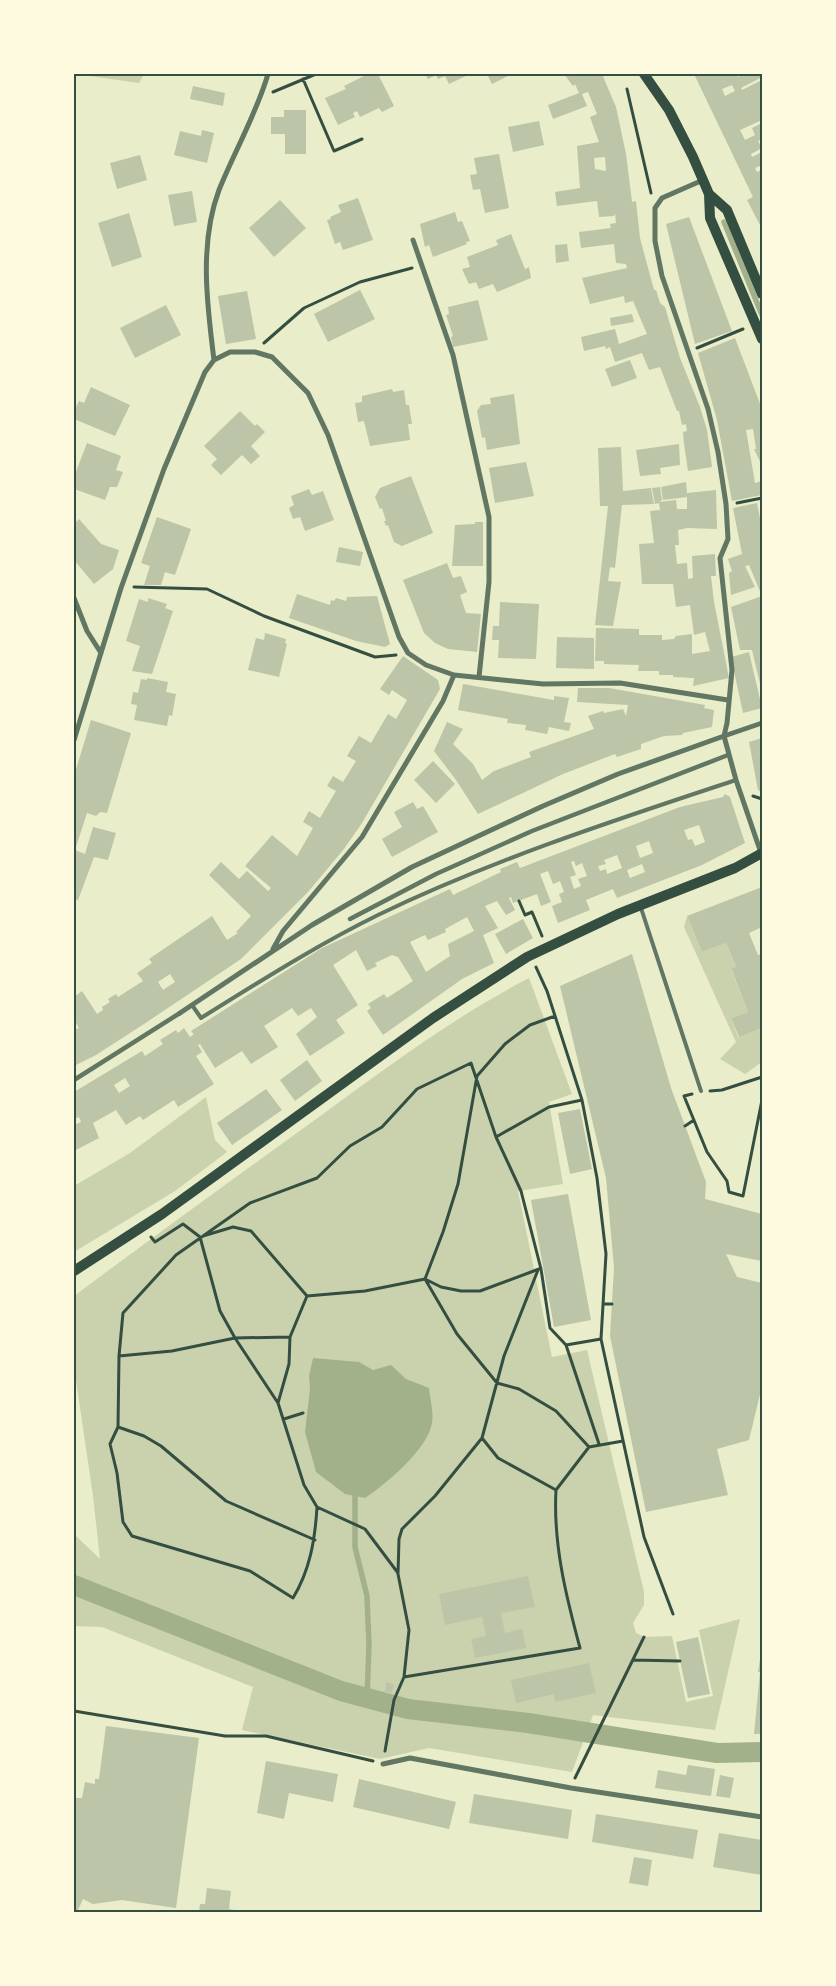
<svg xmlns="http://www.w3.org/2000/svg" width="836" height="1986" font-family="Poppins,sans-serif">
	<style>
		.green { fill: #cad2ad }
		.water { fill: #a3b18a }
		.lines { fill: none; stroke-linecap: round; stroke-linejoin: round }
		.stream { stroke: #a3b18a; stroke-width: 5.5 }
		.canal { stroke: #a3b18a; stroke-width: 20 }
		.building { fill: #bcc5a7; fill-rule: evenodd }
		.path { stroke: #344e41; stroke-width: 3 }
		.service { stroke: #617663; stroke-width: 4 }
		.pedestrian { stroke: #617663; stroke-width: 4.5 }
		.minor { stroke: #617663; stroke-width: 5 }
		.secondary { stroke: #344e41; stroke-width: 10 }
		.neatline { fill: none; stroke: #344e41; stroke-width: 2 }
	</style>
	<rect width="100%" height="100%" fill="#e9edc9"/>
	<path class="green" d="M75,74H144L139,83Z
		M687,916L702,952L726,943L736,967L731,969L748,1012L731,1018L738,1037L762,1028V1062L745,1074L720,1059L736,1042L684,927Z
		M529,978L572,1094L549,1102L563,1184L518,1191L552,1357L587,1350L644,1592V1605L633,1623L636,1633L644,1637L672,1636L686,1702L713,1696L699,1630L740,1619L715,1730L593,1715L572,1772L429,1748L380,1759L242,1730L253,1687L102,1627L74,1626V1534L100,1559L93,1496L74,1367V1296C153,1237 232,1180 312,1122C382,1071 452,1018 529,978Z
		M206,1097L215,1140L227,1152L175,1191L74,1252V1186L130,1153Z"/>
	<path class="water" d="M313,1358L359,1362L373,1370L391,1365L406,1379L429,1388C430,1399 435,1417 431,1427C424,1452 386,1484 365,1498L345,1494L316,1472L305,1432L310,1389L309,1376Z"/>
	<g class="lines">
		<path class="stream" d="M724,222L762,315
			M355,1496V1547L367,1596L369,1645L367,1698"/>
		<path class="canal" d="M74,1585L341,1691L408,1709L528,1723L717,1753L762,1752"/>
	</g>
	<path class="building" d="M362,74H378L394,106L382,112L379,108L360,117L357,111L353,113L355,117L338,125L325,98L346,89L344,86L364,76Z
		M425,74H470L449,84L445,76L438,79L436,75L428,79Z
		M487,74H512L492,84Z
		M564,74H602L616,107L626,154L632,202L636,201L640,238L654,290H656L660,303L665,307L680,358L700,407L707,430L712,467L688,471L684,444L683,432L687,431L686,424L682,425L679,411H677L660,367L649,370L642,353L615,362L610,347L606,349L605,346L584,351L581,337L615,329L619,344L647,334L633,301L625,303L624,296L590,304L582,278L627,268L626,264L616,263L614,244L581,248L579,232L611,228L610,224L616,223L615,213L614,216L599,217L597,201L557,206L555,192L580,188L577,146L599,142L590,117L597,114L588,92L582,94L587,106L553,119L548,105L579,93L575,84L573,86ZM605,157L606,171L595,169L594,158Z
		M694,74H736L738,77L744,74H762V77L741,88L742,90L760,81L762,86V114L760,115L762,120L740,130L745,140L755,135L752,128L762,123V139L758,141L762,148L751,154L752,157L762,152V165L755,168L757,172L762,170V229L747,200L753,197ZM732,85L735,91L725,96L722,89Z
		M193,86L225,93L223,106L190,99Z
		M284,110H306V154H285V134H271V117H284Z
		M539,121L544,145L513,152L508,127Z
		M202,130L214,133L207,163L174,155L180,131L201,136Z
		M499,154L509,208L485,213L480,189L473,190L470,175L477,174L474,158Z
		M140,155L147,180L117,189L110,163Z
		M192,191L197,222L174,226L168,195Z
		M358,198L373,240L343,250L340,242L335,244L327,220L331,219L330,217L341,212L338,205Z
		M280,200L306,228L274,257L249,228Z
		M455,212L458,222L462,221L470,241L466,242L467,244L433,257L429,245L425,247L420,224Z
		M129,213L142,257L112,267L98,223Z
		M689,217L732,331L695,344L666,224Z
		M511,234L525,269L529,267L531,278L497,292L493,284L479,289L476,282L469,284L462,269L470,267L467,257L498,245L496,240Z
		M567,244L569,261L556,263L555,245Z
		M360,290L375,319L328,342L314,314Z
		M247,291L256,339L226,344L218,296Z
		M478,300L488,340L453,347L451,337L453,336L446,315L449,314L448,307Z
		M166,305L181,335L135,358L120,328Z
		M632,314L634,322L611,326L610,318Z
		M735,338L762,409V466L754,449H756L753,429L746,430L755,483L762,481V495L732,501L717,420L698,353Z
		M630,360L637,378L612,387L605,369Z
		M91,387L130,405L115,436L74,419V411L79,401L84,403Z
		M392,389L393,392L404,390L406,405H409L412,424H408L410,440L370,446L364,421L358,422L355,403L362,402V396Z
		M514,394L520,444L487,450L485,437L482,438L477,411L481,405L491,404L490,398Z
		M240,411L255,426L257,424L265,432L251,446L260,456L251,464L242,455L221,475L211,465L217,459L204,446Z
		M87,443L121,456L116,470L123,472L117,487H110L105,500L74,489V477Z
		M679,444L680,465L660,468L661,474L640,476L636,450Z
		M621,447L623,491L651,488L654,504L622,505L615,568L610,567L608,581L621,582L613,626L595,625L608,506H600L598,448Z
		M526,462L534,496L495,503L489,468Z
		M411,476L433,533L402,546L394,542L388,525L386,526L384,521H386L382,508L380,509L375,497L380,488Z
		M686,482L687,493L716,490L717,529L687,528L678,530L679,545H675L677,564L687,563L688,579L693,578L692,556L715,554L716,576H711L714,602L729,678L693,686L694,678L673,677V675H659V671H638L639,665L604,664V661H595L596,628L639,629V635H662V640L674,639L676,636L692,634V654L710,651L705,632L694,635L690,605L676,607L673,584H642L639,544L654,543L650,511L660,510L659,503L655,504L652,488L660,487L662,500L659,502L676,500L677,509H687V497L663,500L661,487Z
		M309,489L312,495L323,491L334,520L305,531L300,517L293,519L289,508L294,505L291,496Z
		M757,503L762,528V596L749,565L745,566L755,587L731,595L729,573L732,571L728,559L742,554L733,508Z
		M157,517L191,529L175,575L165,572L161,585H144L150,566L141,563Z
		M79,519L101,544L119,550L113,569L94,584L74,560V524Z
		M475,522H483V566H452L455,525L475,524Z
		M339,547L363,552L360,566L336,562Z
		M447,563L453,578L461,576L467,592L460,595L466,613L481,614L477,652L448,649L435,643L424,633L403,580Z
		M297,594L330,605L331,600L334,601L336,598L346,601L347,597L377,596L390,644L385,647L356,641L289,618Z
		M762,596V692L752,650H740L731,607Z
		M148,598L167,604L165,608L173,611L152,674L132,671L140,646L126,641L139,599L148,602Z
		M500,602L539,604L536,659L498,658L499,640H492L493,626H499Z
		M265,633L286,639L285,643L287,644L279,677L248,670L256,638L264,640Z
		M557,637L594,638V669L556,668Z
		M749,652L762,708L743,713L731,657Z
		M403,656L438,680L440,689L362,823L344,849L308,892L241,959L147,1022L96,1055L74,1066V1030L79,1028L74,1020V997L82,991L97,1014L103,1010L102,1007L110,1002L108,999L116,994L118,997L143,981L137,973L152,963L149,959L212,916L227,940L238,933L236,932L251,916L209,875L221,862L239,879L247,871L268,891L271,888L245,866L272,835L297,856L313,828L303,822L309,811L320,818L336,791L327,786L333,776L343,782L356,761L347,756L359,736L371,743L388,714L396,719L407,700L392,690L389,695L380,689ZM170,974L175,982L163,990L158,982Z
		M147,678L168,682L166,692L176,694L172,716L169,715L167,726L134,720L137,705L131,704L133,692L138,693L141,679L147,680Z
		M463,684L554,700V696L569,698L564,722L571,723L569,731L549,727L547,734L525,730L526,725L507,723L508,719L458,710Z
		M578,688H609L705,705L704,708L714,710L712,727L683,733L682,735L664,736L641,744V749L617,757L615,754L563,774L478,814L456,780L434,751L447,722L463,729L453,744L473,764L482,780L494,771L531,757L529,752L594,729L588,716L603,711L604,713L623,709L626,716L628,705L577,702Z
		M91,720L131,733L107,813L100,812L96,816L87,813L75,850L85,854L93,827L116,833L108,860L94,857L78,900L74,899V776Z
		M762,738V793L758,790L749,742Z
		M433,761L455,784L436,803L414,780Z
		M725,794L730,797L745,843L702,865L617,898L613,889L586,900L590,910L558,923L552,906L562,902L559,894L564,892L560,881L553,884L548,871L540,874L551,902L541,906L537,894L513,903L511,897L509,898L515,910L506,915L497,901L485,906L498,928L483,935L494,963L462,979L383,1035L367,1011L371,1008L368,1004L384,994L387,998L413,981L398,957L392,955L375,963L377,966L367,971L356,950L333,965L358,1005L336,1020L345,1033L310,1056L296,1034L317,1017L311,1008L298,1016L292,1008L264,1026L278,1047L251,1064L242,1051L215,1068L200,1044L198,1045L202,1052L196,1056L214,1084L178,1107L174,1100L143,1120L140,1116L126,1125L116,1110L93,1123L99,1138L74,1151V1125L81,1122L79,1117L74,1119V1092L142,1051L145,1056L163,1044L160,1040L176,1030L178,1033L184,1028L190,1037L194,1034L191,1031L322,948L450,889L453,895L501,872L500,869L517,862L520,868L680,807L723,797ZM699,825L705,842L695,846L692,839L688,840L684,830ZM649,841L653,853L640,858L636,846ZM617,855L622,868L607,874L606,869L600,871L598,866L606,864L604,860ZM574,861L576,866L582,863L587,876L578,879L581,886L574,889L570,877L576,875L571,862ZM642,864L645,872L630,878L627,870ZM467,917L474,931L448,944L450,956L426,972L410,942L425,935L428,940L446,932L445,929ZM125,1078L130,1086L119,1093L114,1085Z
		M413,802L417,809L423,806L438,832L392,857L382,839L402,827L394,812Z
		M762,887V927L749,933L758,955L761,954L762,957V1028L739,1037L731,1018L748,1012L731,968L736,967L726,943L702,952L687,916Z
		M523,919L533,938L506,954L495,934Z
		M632,954L671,1088L706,1182L705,1199L762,1214V1261L726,1254L737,1277L762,1283V1386L749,1440L717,1449L728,1495L646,1512L610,1336L614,1268L606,1178L560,986Z
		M307,1060L322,1081L295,1101L280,1080Z
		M266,1089L282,1110L232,1145L217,1123Z
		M580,1109L592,1169L570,1174L558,1113Z
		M568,1194L591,1320L554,1327L531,1200Z
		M528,1576L535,1607L501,1613L505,1633L522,1629L526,1648L475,1658L471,1639L486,1636L482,1617L445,1625L439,1594Z
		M698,1637L710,1694L688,1698L676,1642Z
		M761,1653L762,1734H754L760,1672H758Z
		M589,1663L596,1693L555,1702L554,1694L516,1703L511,1680Z
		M386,1682L394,1684L392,1693L385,1692Z
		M106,1726L199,1738L176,1908L122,1900L93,1904L83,1899L77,1912H74V1798H82L85,1782L95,1784V1779H99Z
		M266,1761L338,1774L333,1802L289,1793L284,1819L257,1813Z
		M688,1765L715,1769L711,1796L655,1788L658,1770L686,1775Z
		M720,1775L734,1778L730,1798L716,1796Z
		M359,1779L456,1802L449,1829L353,1807Z
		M474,1794L572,1810L568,1839L469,1823Z
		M596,1814L698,1830L693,1859L592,1842Z
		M719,1833L762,1840V1875L713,1867Z
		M634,1857L652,1860L648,1886L629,1883Z
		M207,1888L231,1891L229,1909L245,1912H199L200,1904H205Z"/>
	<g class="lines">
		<path class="path" d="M303,79L334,151L362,139
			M627,89L651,193
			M273,92L316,74
			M264,343L304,308L360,282L412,268
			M697,348L743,329
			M737,503L762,498
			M134,587L207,589L264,616L375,657L396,655
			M753,796L762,799
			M519,901L525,915L532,912L542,936
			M536,967L547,991L582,1100L597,1178L606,1254L601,1339L644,1537L673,1614
			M555,1016L530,1025L505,1044L477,1076L458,1184L443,1232L425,1279L457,1334L497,1383L519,1389L556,1411L589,1447
			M710,1091L722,1090L762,1077
			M692,1094L684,1096L707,1152L727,1181L729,1192L743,1196L762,1100
			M685,1126L694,1120
			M496,1137L549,1107L582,1100
			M151,1237L155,1242L183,1224L200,1237
			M200,1237L220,1311L235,1338L278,1403L304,1485L317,1507L365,1529L398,1573
			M307,1296L365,1291L425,1279L441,1287L461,1291H480L539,1269
			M603,1304H612
			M566,1345L601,1339
			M119,1356L172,1351L235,1338L290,1337L307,1296L251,1231L233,1227L203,1236
			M278,1403L289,1364L290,1337
			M284,1419L303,1413
			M118,1427L144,1436L161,1446L226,1501L315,1540
			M556,1490L589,1447L623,1441
			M317,1507C315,1540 310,1570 293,1598L250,1571L132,1536L123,1522L117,1473L110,1444L118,1427L119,1356L123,1313L176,1255L250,1203L317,1178L350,1146L382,1127L417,1089L471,1063L496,1137L521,1191L541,1269L550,1328L566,1345L599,1444
			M633,1660L680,1661
			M404,1677L580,1648C566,1596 553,1544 556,1490L498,1458L482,1438
			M74,1711L225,1736H266L373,1761
			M385,1751L394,1700L404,1677L409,1630L398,1574L399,1539L402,1529L435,1496L482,1438L504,1356L538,1270
			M575,1778L644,1637"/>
		<path class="service" d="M640,905L701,1091
			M192,1005L201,1018C259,982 317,945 378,915C492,860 615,820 736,780"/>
		<path class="pedestrian" d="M724,736L762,723
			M350,919L436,874L532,831L728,755
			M74,1080L180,1013"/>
		<path class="minor" d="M703,180L662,198L655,208V241L662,276L708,409L718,452L726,504L728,539L720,558L732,670L727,723L724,736L736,780L761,853
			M413,240L453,355L489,517V582L479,677
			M214,360C207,305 199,243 219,190C235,150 256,115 268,74
			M74,598L87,631L101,653
			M74,740L121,588L164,469L205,372L214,360L230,352H255L272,357L308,393L328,435L399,637L408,653L426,665L454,675L543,684L620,683L728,700
			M273,949L283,931L362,837L443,701L454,675
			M180,1013L312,925L412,867L543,806L618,774L724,736
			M383,1764L410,1758L571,1788L762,1817"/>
		<path class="secondary" d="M644,74L669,110L693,157L709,194L710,218L762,339
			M709,194L727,210L762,294
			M74,1271L162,1214L433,1018L527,957L618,914L735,868L762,853"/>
	</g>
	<rect width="836" height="1986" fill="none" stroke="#fefae0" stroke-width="150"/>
	<rect x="75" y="75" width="686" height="1836" class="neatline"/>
</svg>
